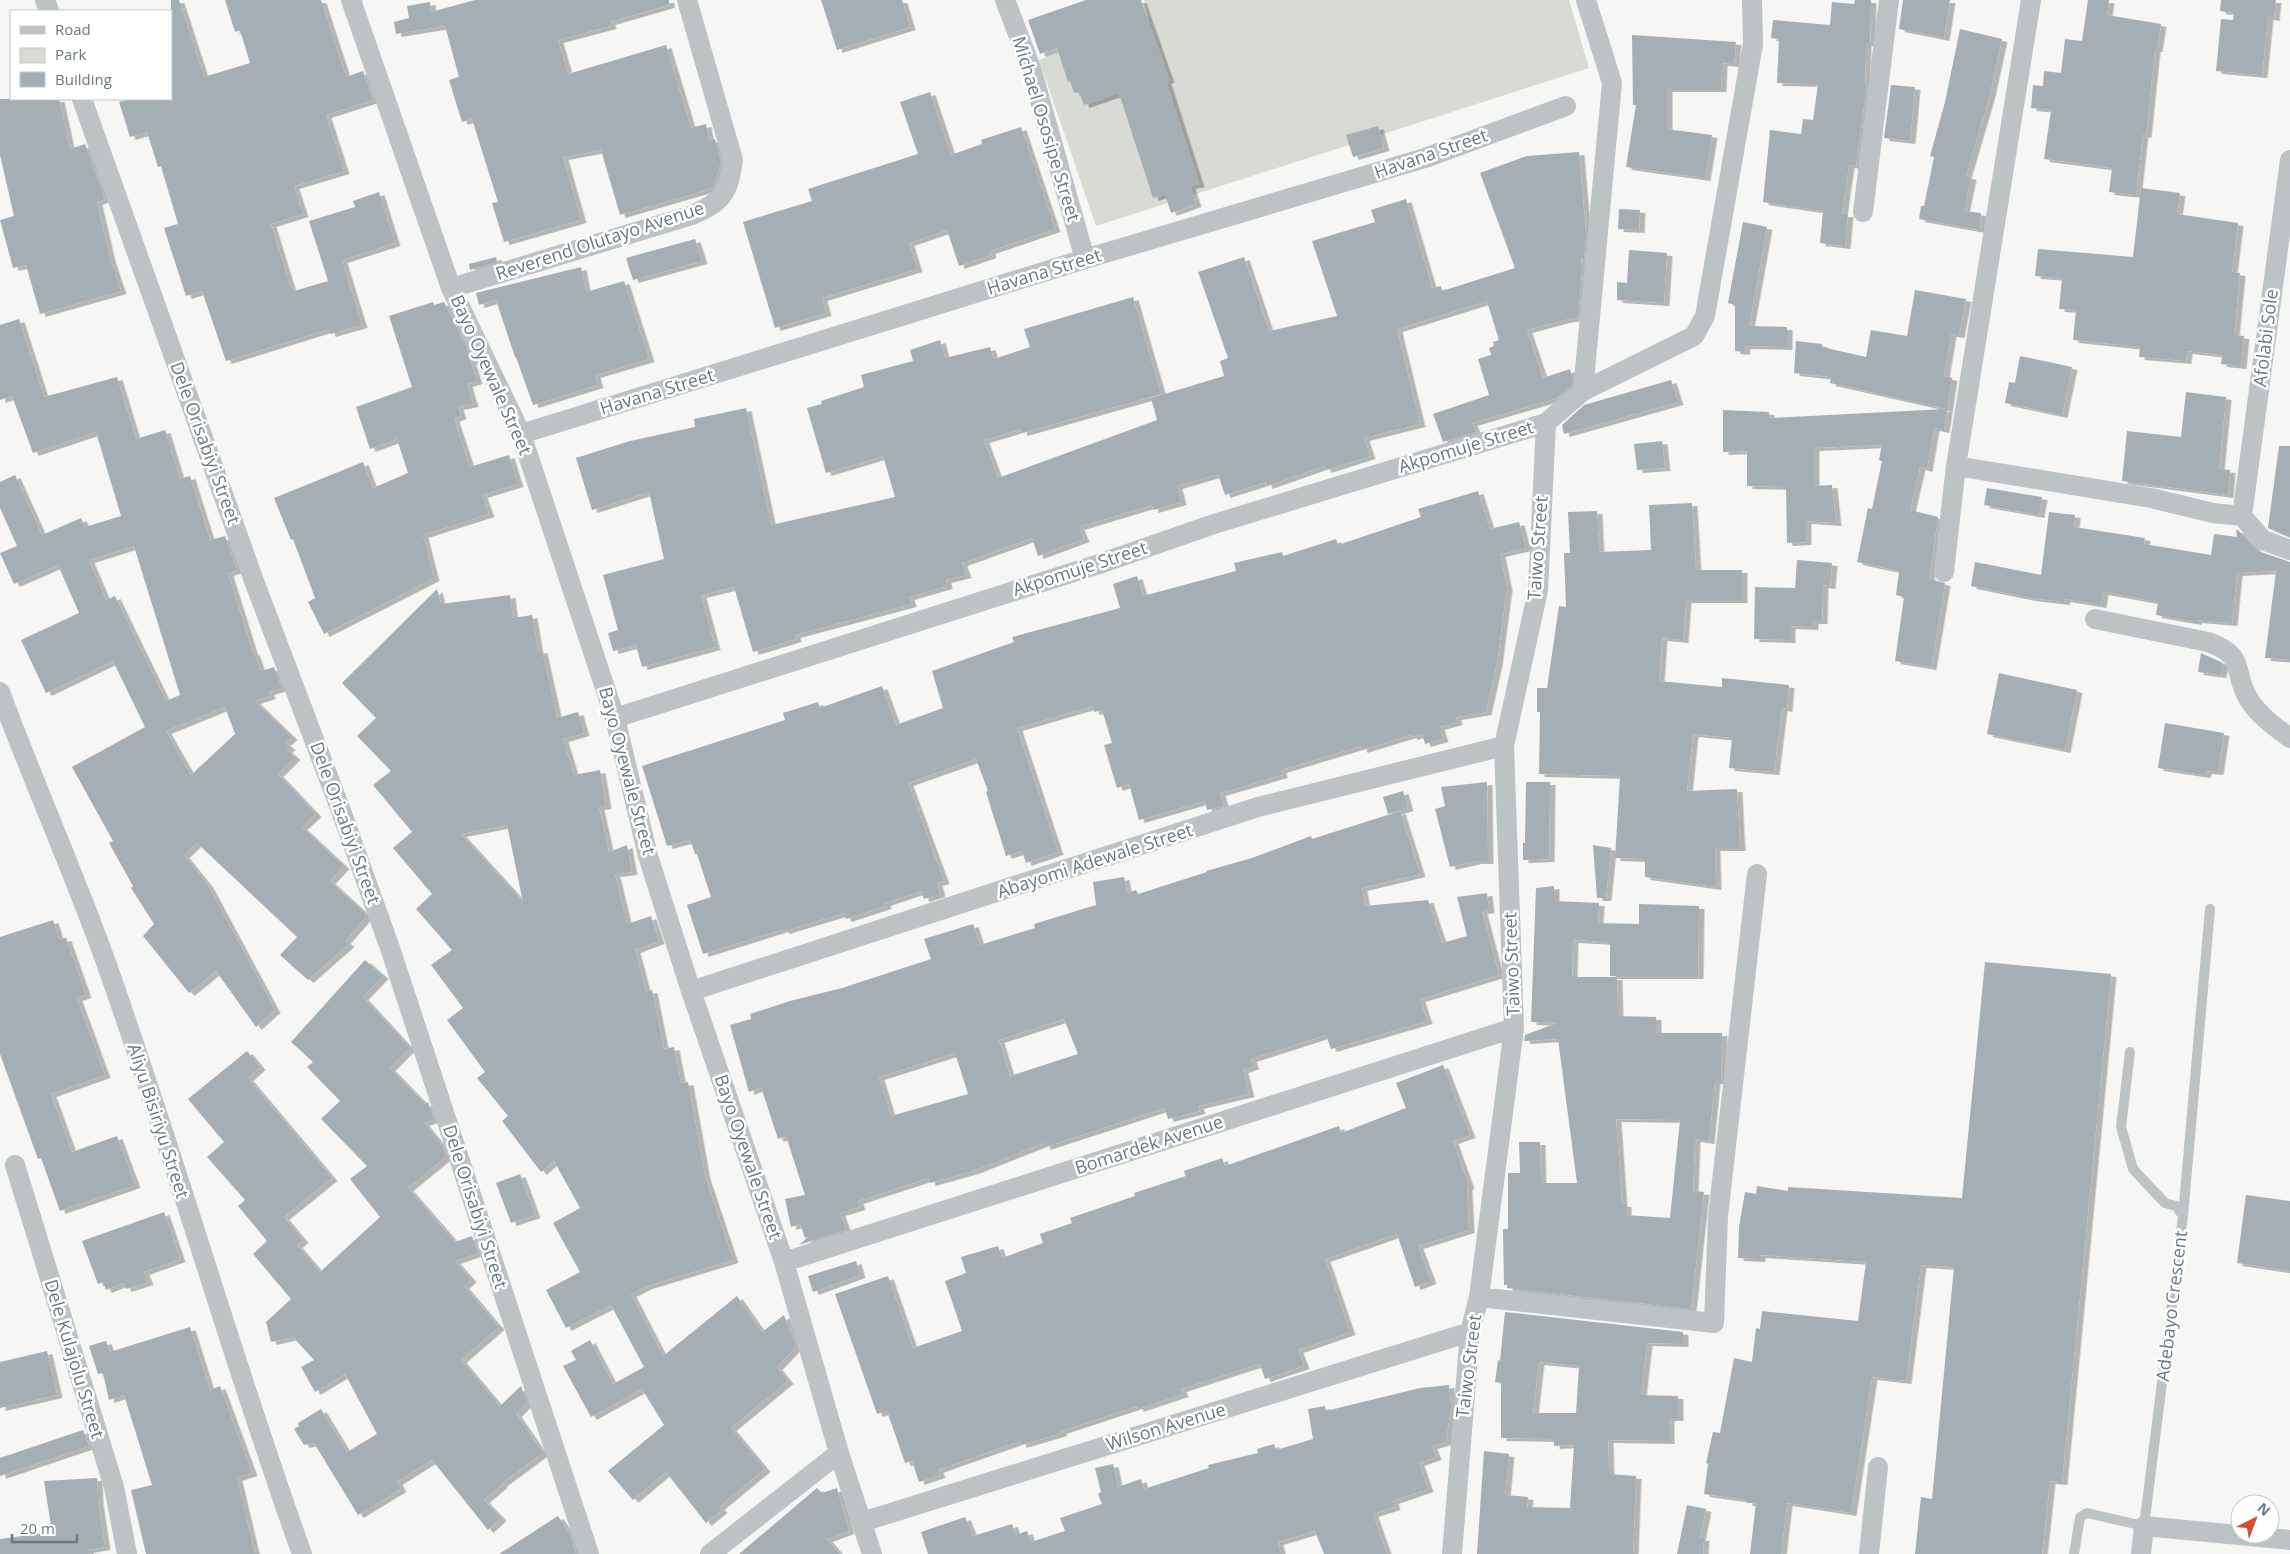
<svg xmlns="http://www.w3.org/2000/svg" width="2290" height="1554" font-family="'Open Sans',sans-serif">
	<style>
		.green { fill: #d7dbd3 }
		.building { fill: #a5aeb3; fill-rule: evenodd; filter: url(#shadow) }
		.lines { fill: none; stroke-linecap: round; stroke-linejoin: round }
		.lane { stroke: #bdc2c5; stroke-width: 10 }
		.street { stroke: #bdc2c5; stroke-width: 20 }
		.labels { text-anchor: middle; stroke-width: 5; stroke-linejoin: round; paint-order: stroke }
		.street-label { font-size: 18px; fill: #677983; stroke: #fff }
	</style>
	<defs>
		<filter id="shadow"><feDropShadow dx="5.5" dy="3" stdDeviation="0" flood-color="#0004"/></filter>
	</defs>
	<rect width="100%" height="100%" fill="#f6f6f4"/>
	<path class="green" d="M1144,0H1569L1589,68L1096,226L1039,60L1148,16Z"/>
	<path class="building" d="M171,0H179L204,77L250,63L240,30L235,32L225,0H321L346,77L363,71L373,100L326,115L344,171L294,186L303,214L271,224L291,289L294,291L328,281L309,221L355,207L353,201L379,192L395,243L342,260L362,325L330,334L329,329L226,361L202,291L186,296L164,228L178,224L161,166L158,167L147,132L130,137L119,102L131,99H171Z
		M475,0H669V5L610,22L611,26L558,40L568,74L666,45L691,128L706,124L709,140L715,139L721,162L713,188L620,215L601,150L563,157L581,220L504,242L492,203L498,202L472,119L462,122L449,80L459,77L445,26L396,34L394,22L409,18L407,6L430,2L431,12Z
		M821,0H902L910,27L837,50Z
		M1086,0H1141L1169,80L1166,81L1199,184L1190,186L1196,204L1171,213L1165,194L1153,198L1119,93L1084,105L1079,92L1074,93L1070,81L1068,82L1057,48L1040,54L1028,20Z
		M1855,0H1871L1870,44L1866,43L1865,83H1867L1856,166L1849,165L1842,214H1848L1845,246L1820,243L1823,211L1763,202L1770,130L1801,134L1803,119L1813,120L1818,84L1777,83L1779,39L1771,38L1773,20L1830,25L1832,2L1854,4Z
		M1903,0H1950L1944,38L1899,29Z
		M2088,0H2109L2107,15L2161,24L2157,49H2155L2146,135L2143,134L2136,195L2109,192L2112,168L2044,159L2051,110L2031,108L2033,85L2043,86L2044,71L2061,73L2065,39L2082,41Z
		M2221,0H2276L2274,18L2268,17L2262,75L2216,71L2221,19L2233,20L2234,13L2220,11Z
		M1960,29L2002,39L1990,94L1966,176L1971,177L1964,211L1981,213L1980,230L1919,219L1921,206H1924L1934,157L1930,156L1945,102Z
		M1632,35L1736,42L1734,64L1722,63L1721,89H1667V129L1712,135L1705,178L1626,167L1636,105H1633Z
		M1891,85L1915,87L1910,141L1884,138Z
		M930,92L951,155L982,144L981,140L1021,127L1055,229L990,251L991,255L959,266L947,230L909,243L917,269L822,298L826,313L775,328L743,222L812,201L808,189L918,154L900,102Z
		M0,99H59L70,149L85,144L105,199L97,202L110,258L121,291L40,314L26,265L13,268L0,220L14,216L0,155Z
		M1378,126L1384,148L1353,157L1346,135Z
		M1579,152L1586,234L1584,258H1581L1582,270L1578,318L1564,320L1527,330L1543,378L1570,369L1572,376V385L1557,398L1472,423L1476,432L1443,442L1433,414L1489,395L1478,359L1491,355L1489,348L1494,346L1493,342L1499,340L1487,301L1397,329L1420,424L1364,438L1370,456L1326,470L1324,466L1267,486L1266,482L1225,495L1218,474L1177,486L1181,502L1153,510L1152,505L1079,527L1084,539L1038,556L1032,538L962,563L966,575L946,580L947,586L909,597L911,604L795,635L796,639L753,652L734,587L701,595L715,647L642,667L636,645L613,651L608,633L618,630L603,575L664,559L649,492L592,510L576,458L630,441L695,427L694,419L746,408L771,525L895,497L883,456L826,473L807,408L822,404L821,401L864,387L861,375L913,361L910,350L940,340L945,358L990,347L994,359L1030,347L1024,329L1133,297L1161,394L1022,433L1021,429L984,440L998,478L1157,420L1151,398L1224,376L1220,361L1228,358L1198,272L1244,257L1269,331L1337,316L1312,241L1375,222L1371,210L1406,199L1432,288L1441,286L1442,291L1515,268L1480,173L1527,156Z
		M2141,188L2180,193L2177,214L2238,223L2232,272L2240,273L2234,335L2244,336L2241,366L2221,364L2222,355L2187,351L2186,361L2139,357L2140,347L2073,340L2076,310L2059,309L2062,278L2035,276L2038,249L2133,257Z
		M1619,209L1640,210L1639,230L1618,229Z
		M1743,222L1767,227L1749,326L1787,327V347L1745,346L1744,352L1735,351V305L1728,303Z
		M695,239L702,261L633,280L626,258Z
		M1629,250L1667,253L1664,303L1617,300V282L1627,283Z
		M496,257L497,262L470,270L469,264Z
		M581,267L586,292L624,281L649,359L595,375L598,385L533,405L516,357H515L496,300L479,305L476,293Z
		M1915,290L1966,299L1959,335L1951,334L1944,376L1952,378L1944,430L1934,428L1927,469L1920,467L1910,510L1938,517L1929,579L1945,583L1931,667L1895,661L1904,597L1896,595L1899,571L1857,562L1868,508L1872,509L1882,461L1879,460L1882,445L1814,448V486L1832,485L1836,523L1806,521V542L1787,543L1786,487L1747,486V451L1723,452V410L1769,412V418L1946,409L1830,383L1831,377L1794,373L1796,341L1822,344V347L1866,357L1871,330L1907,336Z
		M433,302L434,305L444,302L466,346L477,381L467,384L473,404L458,407L461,416L454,419L470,467L509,455L518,484L482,495L489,514L423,535L434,578L324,634L308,602L315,598L293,539L291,540L274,498L363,462L373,488L408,473L397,439L370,449L356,407L412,387L389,316Z
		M19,319L44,397L117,377L136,439L165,430L180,479L190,476L210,540L225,536L237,570L228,573L253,653L254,652L261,671L274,667L282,688L269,692L270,696L255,701L292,737L285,743L290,747L287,750L295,757L278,774L316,814L302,827L344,866L330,881L365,913L366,917L345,941L349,944L308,980L280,955L297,937L197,843L184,855L208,885L275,1010L256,1027L216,971L189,993L143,936L154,924L131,888L133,886L109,843L113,841L72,767L145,727L113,661L46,693L21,640L79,613L58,565L14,584L0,553L17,546L0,508V482L15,475L42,535L81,518L85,527L121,516L96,432L33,453L12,396L0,400V325ZM134,546L180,695L166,701L115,596L106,600L89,560ZM225,707L235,734L191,775L166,731Z
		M2020,356L2072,367L2062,415L2005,403L2009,382L2015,383Z
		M1671,380L1678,402L1564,434L1562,425L1584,405Z
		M2186,392L2226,397L2219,469L2230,470L2228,495L2122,481L2127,431L2181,437Z
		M1662,441L1665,468L1637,470L1634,444Z
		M2279,446H2290V537L2268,528Z
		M1987,488L2042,497L2039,515L1984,505Z
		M1478,491L1490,529L1519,522L1526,548L1500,554L1507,587L1497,663L1486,712L1456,717L1457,722L1439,727L1443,739L1425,744L1422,734L1412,737L1411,735L1362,750L1361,746L1281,770L1282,775L1220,793L1224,806L1207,810L1205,801L1139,820L1129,784L1117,788L1104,745L1112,743L1102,710L1094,712L1093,706L1017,728L1058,852L1026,863L1022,851L1006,856L986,792L988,791L976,759L908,783L944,881L937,883L940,894L924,899L921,891L885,903L886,906L846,919L844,913L784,931L783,929L703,954L687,905L711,897L697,854H695L690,840L667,846L642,766L785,720L783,713L818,702L820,708L882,686L896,725L943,708L932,671L1014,642L1012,637L1120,608L1113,584L1137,576L1143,596L1236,571L1234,563L1282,552L1283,556L1336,539L1338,545L1421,517L1418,509Z
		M1692,503L1696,570H1742V600H1686L1683,640L1662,638L1659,681L1722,687V678L1789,685L1787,709L1782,708L1774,772L1729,768L1732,738L1693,734L1687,791L1737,789L1740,848H1715L1716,887L1645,877V859L1615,858L1620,776L1539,774L1540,712H1537V688H1547L1559,606L1566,607L1564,553H1570L1568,512L1597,511L1599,552L1651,550L1649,505Z
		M2049,512L2075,515L2074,527L2145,538L2144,544L2211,555L2214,534L2237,537L2236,530H2238L2258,551L2290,562V660L2265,658L2276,571L2237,573L2232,623L2196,620V622L2156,615L2158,602L2103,592L2101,605L2065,599L2064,602L2030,598L1971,586L1975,562L2041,575Z
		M1797,560L1832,563L1830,586L1823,585L1822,621H1813V627L1790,626V640L1754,639L1755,587L1795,588Z
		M437,589L441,604L510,595L513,618L532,615L538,651L542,650L557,718L578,712L584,733L563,739L574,775L600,770L606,806L599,807L609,852L627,845L632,872L615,874L627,924L651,916L659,941L635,950L646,991L652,990L664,1049L674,1047L681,1083L688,1082L705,1176L733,1260L647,1286L631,1294L663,1356L737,1296L762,1332L784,1315L795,1343L796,1347L777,1367L788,1381L731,1428L765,1469L719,1507L722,1510L706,1523L666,1472L633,1500L608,1471L664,1425L642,1389L591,1417L563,1366L576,1360L571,1351L590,1340L613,1384L644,1367L611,1305L566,1328L546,1290L580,1272L553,1223L580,1208L554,1161L541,1172L502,1121L508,1116L477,1078L485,1072L447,1020L463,1008L431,965L452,950L416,909L432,894L393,848L412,832L373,785L391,771L357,736L376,718L342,683ZM507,825L523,902L461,834Z
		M2201,653L2221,662L2223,664L2221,675L2198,672Z
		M1999,673L2077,690L2065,750L1987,734Z
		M2165,723L2224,733L2218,772L2206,771L2205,775L2158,768Z
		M1487,782L1488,861H1476L1450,867L1435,809L1445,806L1441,787Z
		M1526,782H1550L1549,859L1523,860V843H1525Z
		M1403,791L1408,808L1388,814L1383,797Z
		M1400,811L1420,874L1362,888L1365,906L1428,900L1442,943L1467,936L1457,897L1487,893L1489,910L1482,911L1499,975L1420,999L1427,1021L1331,1049L1326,1035L1251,1059L1254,1066L1243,1070L1249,1094L1198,1106L1200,1111L1168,1119L1165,1108L1045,1147L1044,1143L973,1171L930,1183L929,1178L858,1201L860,1207L840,1213L846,1230L799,1245L808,1237L805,1238L800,1224L791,1227L785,1199L805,1195L786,1136L778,1139L761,1087L749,1092L730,1025L751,1019L750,1014L790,1001L842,988L931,959L924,939L973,924L980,945L1035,928L1034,924L1096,905L1093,882L1124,877L1127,893L1136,890L1138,894L1207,872L1206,871L1252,858L1311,836L1312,839ZM1064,1019L1078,1054L1010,1076L999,1040ZM955,1053L968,1094L891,1116L879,1077Z
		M1593,845L1611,848L1606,898H1597Z
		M1554,886V901L1599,903L1598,923L1639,924V904L1699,906L1698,976H1610V942L1573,940L1572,977H1617L1618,1016L1656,1017V1033H1722L1721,1081H1715L1709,1141L1695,1139L1693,1191L1704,1192L1691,1309L1507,1288V1285H1504L1503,1229H1508V1173H1520L1519,1142H1540L1541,1183H1577L1558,1039L1524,1041L1525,1035L1557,1023L1531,1022L1536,888ZM1616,1119L1680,1120L1670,1218L1626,1215V1204H1622Z
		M53,920L59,939L66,938L86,995L77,998L105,1075L51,1094L72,1152L117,1136L135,1185L60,1211L41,1158L38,1159L0,1054V937Z
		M365,960L383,976L363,997L410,1048L390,1068L425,1104L428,1102L434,1119L424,1123L443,1147L446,1157L408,1188L455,1242L472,1236L478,1253L455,1261L471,1279L464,1286L499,1327L461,1360L500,1406L521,1386L527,1403L516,1414L543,1453L501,1484L502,1485L484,1500L501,1518L488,1530L432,1460L397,1482L401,1489L358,1515L314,1443L304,1445L294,1429L299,1426L298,1423L321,1409L347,1452L377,1434L345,1374L315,1392L301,1367L314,1360L293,1337L271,1342L266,1322L291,1299L253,1254L267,1241L238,1206L245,1200L207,1157L224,1142L188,1099L247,1051L260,1067L248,1078L332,1178L284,1217L303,1240L297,1245L320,1272L380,1217L350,1179L367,1166L321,1119L340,1101L307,1067L313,1062L291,1042Z
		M1985,962L2111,974L2062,1482L2050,1481L2042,1554H1915L1921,1497L1932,1499L1954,1267L1921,1265L1906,1381L1872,1377L1851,1513L1787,1503L1781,1554H1750L1756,1503H1747V1500L1704,1494L1708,1464L1706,1463L1713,1432L1720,1433L1734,1358L1752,1362L1756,1328L1760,1329L1762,1311L1858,1321L1866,1262L1760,1255V1259L1738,1258L1739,1227L1745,1192L1756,1194L1757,1186L1788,1191V1187L1962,1198Z
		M1443,1065L1470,1135L1453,1141L1469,1186L1467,1187L1469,1230L1418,1246L1431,1281L1415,1287L1397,1234L1325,1259L1350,1332L1298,1350L1304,1366L1265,1379L1260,1364L1252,1366L1181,1389L1183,1394L1138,1409L1137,1406L1061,1431L1062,1433L1021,1445L1020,1441L954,1464L938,1470L940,1475L919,1482L912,1461L905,1463L887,1411L877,1414L835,1294L888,1276L913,1348L962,1331L945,1281L966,1273L961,1257L998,1246L1002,1258L1043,1243L1040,1234L1072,1223L1070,1218L1135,1196L1134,1193L1186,1176L1184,1171L1222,1158L1225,1166L1339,1126L1341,1133L1406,1108L1396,1083Z
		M520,1174L535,1215L511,1223L496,1183Z
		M2246,1195L2290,1201V1271L2237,1263Z
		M164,1212L180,1259L144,1272L148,1282L126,1289L124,1283L106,1290L103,1282L98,1284L82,1241Z
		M856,1261L860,1275L813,1292L808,1276Z
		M1505,1312L1683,1332V1344L1647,1343L1641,1395L1678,1396V1418H1669V1441L1608,1440L1609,1474L1636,1476L1633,1554H1477L1484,1451L1509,1454L1505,1495L1528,1497L1527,1507L1570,1508L1574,1445L1554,1446V1439L1501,1438V1383L1495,1382L1498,1360L1500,1361ZM1539,1362L1579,1366L1576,1413H1533Z
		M190,1327L210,1390L220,1386L252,1473L237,1478L255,1554H146L131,1490L152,1485L124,1395L109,1400L103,1373L98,1374L89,1346L106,1341L110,1352Z
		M47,1351L57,1395L0,1408V1362Z
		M1449,1385L1451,1406L1446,1442L1432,1446L1436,1457L1419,1463L1428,1489L1393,1501L1395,1507L1373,1514L1387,1554H1324L1315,1531L1278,1542L1281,1554H928L921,1532L965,1517L973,1536L1012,1524L1016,1535L1027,1531L1031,1542L1065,1531L1060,1518L1102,1504L1098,1494L1101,1492L1095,1468L1113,1464L1118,1487L1141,1479L1144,1489L1209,1468L1208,1465L1258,1453L1257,1449L1274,1444L1276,1450L1313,1439L1308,1409L1325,1406L1326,1411L1420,1388Z
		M83,1430L89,1446L0,1476V1458Z
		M97,1478L98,1501L105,1547L88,1550V1554H0V1539L52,1532L44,1481Z
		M817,1488L822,1493L837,1488L849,1531L827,1539L840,1554H739Z
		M1687,1505L1706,1509L1700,1538H1704L1703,1554H1677Z
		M558,1516L570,1534L576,1554H499Z"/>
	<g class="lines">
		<path class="lane" d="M2183,1216L2210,909
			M2074,1554L2080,1517L2087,1513L2144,1526L2183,1216L2176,1206L2165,1203L2133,1169L2121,1127L2130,1052"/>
		<path class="street" d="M45,0L49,11
			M351,0L451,288L521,434L615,718L648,856L691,991L784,1262L839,1453L872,1554
			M1005,0L1031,68L1085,259
			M82,99L254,581L340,808L390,948L589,1554
			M1863,212L1889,0
			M451,288L692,215C724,201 728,193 733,160L687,0
			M1583,391L1612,83L1586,0
			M521,434L1085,259L1425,158L1566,106
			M1956,466L2151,498L2213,513L2242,516L2263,540L2290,550
			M2242,516L2290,160
			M1944,572L1956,466L2031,0
			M2095,619L2208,642C2247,656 2232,670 2248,698C2258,715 2275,727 2290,738
			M0,692C33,781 72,868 104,957C175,1155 231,1357 302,1554
			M615,718L1099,564L1214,524L1546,423
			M691,991L1258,807L1504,746
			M15,1165L114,1487L127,1554
			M784,1262L1514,1028
			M1479,1297L1714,1323L1718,1216L1757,874
			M862,1522L1470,1332
			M710,1554L839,1453
			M1452,1554L1470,1332L1479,1297L1514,1028L1504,746L1538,590L1546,423L1583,391L1694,336L1705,316L1753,44L1752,0
			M1869,1554L1878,1467
			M2141,1554L2144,1526L2290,1540"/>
	</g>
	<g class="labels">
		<g class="street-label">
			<text transform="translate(1046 129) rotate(73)" y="6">Michael Ososipe Street</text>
			<text transform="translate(1431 154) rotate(-19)" y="6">Havana Street</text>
			<text transform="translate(600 241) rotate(-18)" y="6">Reverend Olutayo Avenue</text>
			<text transform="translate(1044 272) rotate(-17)" y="6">Havana Street</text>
			<text transform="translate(2266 338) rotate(-83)" y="6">Afolabi Sole</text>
			<text transform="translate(491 375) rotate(66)" y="6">Bayo Oyewale Street</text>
			<text transform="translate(657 392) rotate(-17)" y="6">Havana Street</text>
			<text transform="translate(205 443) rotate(70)" y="6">Dele Orisabiyi Street</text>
			<text transform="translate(1466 447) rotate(-17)" y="6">Akpomuje Street</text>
			<text transform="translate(1538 548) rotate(-86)" y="6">Taiwo Street</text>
			<text transform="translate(1080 569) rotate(-18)" y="6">Akpomuje Street</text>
			<text transform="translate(627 771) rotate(75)" y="6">Bayo Oyewale Street</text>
			<text transform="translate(345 823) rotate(70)" y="6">Dele Orisabiyi Street</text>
			<text transform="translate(1095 861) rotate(-18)" y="6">Abayomi Adewale Street</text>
			<text transform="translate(1512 964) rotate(-92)" y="6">Taiwo Street</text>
			<text transform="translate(158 1121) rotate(72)" y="6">Aliyu Bisiriyu Street</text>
			<text transform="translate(1149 1145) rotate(-18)" y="6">Bomardek Avenue</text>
			<text transform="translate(748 1157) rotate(71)" y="6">Bayo Oyewale Street</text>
			<text transform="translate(475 1207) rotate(72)" y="6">Dele Orisabiyi Street</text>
			<text transform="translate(2172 1306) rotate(-83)" y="6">Adebayo Crescent</text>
			<text transform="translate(74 1359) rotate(73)" y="6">Dele Kulajolu Street</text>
			<text transform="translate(1469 1366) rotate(-83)" y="6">Taiwo Street</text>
			<text transform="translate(1166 1427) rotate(-17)" y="6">Wilson Avenue</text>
		</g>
	</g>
	<rect x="10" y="10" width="162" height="90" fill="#ffffff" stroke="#c2c9cd"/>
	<rect x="20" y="26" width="25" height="8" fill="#bdc2c5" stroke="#c2c9cd"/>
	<text x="55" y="35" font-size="15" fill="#677983">Road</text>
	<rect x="20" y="48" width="25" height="15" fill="#d7dbd3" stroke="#c2c9cd"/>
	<text x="55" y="60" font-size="15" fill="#677983">Park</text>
	<rect x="20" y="72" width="25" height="15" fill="#a5aeb3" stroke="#c2c9cd"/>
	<text x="55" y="85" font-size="15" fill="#677983">Building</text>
	<g transform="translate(2255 1519) rotate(42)"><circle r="24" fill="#ffffff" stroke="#c2c9cd"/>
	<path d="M0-4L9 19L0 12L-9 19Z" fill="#d94a31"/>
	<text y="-8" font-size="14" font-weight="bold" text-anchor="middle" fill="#677983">N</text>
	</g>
	<path d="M12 1534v8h65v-8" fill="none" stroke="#677983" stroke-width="2.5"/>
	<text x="20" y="1534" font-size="15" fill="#677983" stroke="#ffffff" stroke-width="4" paint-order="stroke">20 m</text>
</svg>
